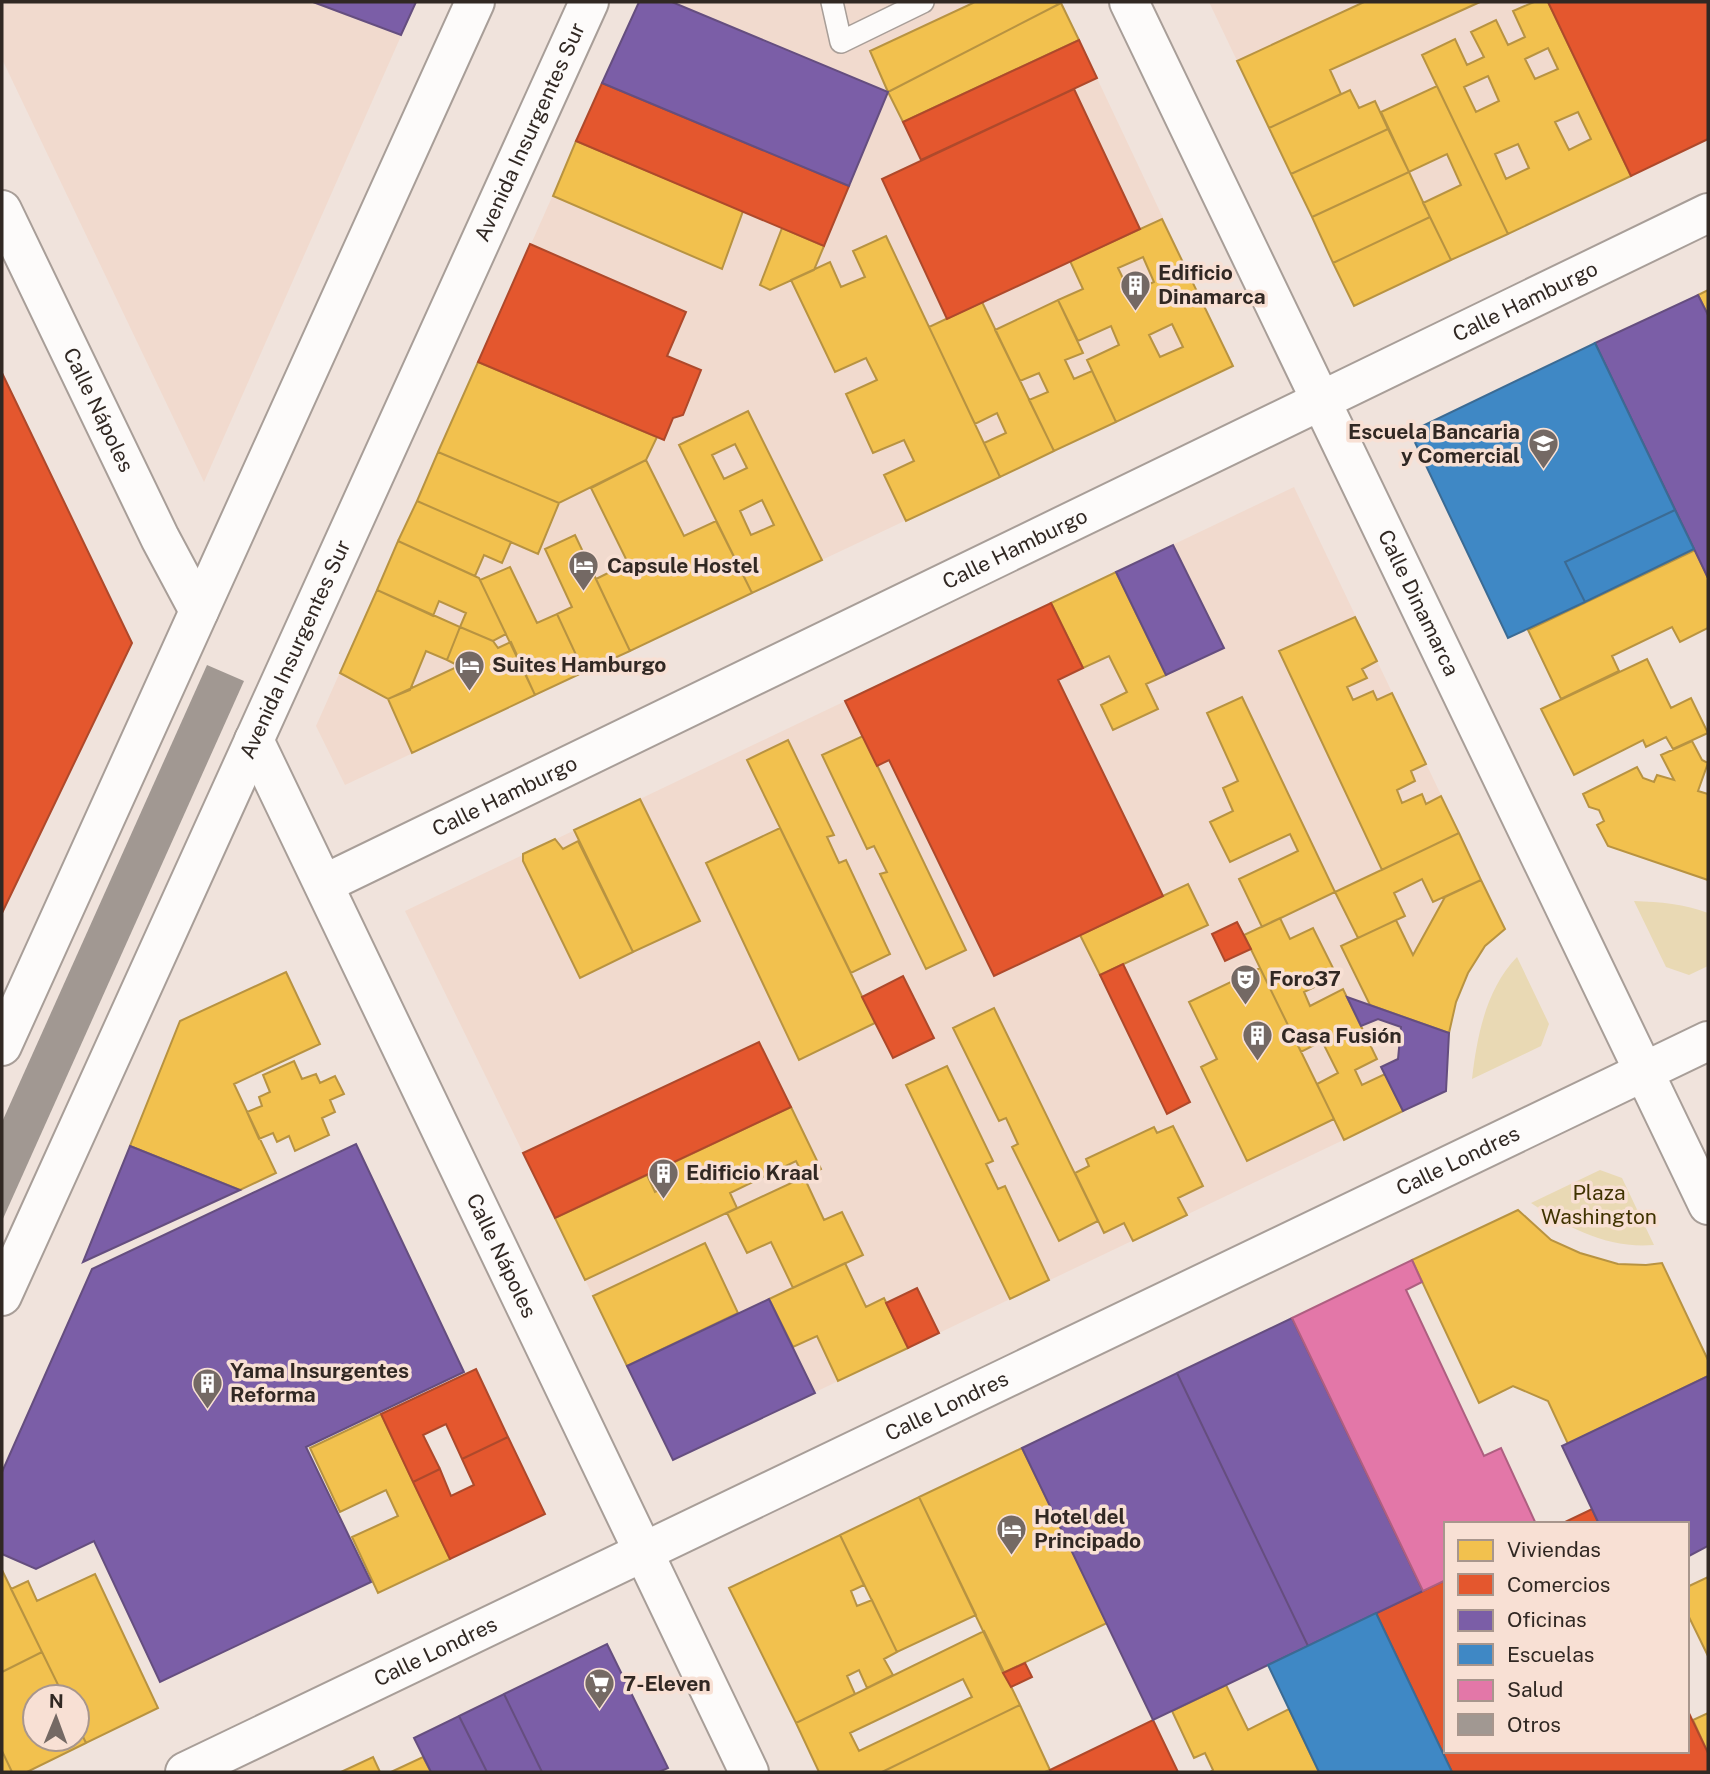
<svg xmlns="http://www.w3.org/2000/svg" width="1710" height="1774" font-family="'Public Sans',sans-serif">
	<style>
		.built { fill: #f1dace }
		.green { fill: #e9d9b4 }
		.homes { fill: #f2c14e; stroke: #b89341; stroke-width: 2; fill-rule: evenodd }
		.shops { fill: #e4572e; stroke: #ae492b; stroke-width: 2 }
		.offices { fill: #7b5ea7; stroke: #654e7f; stroke-width: 2 }
		.schools { fill: #3f88c5; stroke: #3b6b94; stroke-width: 2 }
		.health { fill: #e377a8; stroke: #ae5f80; stroke-width: 2 }
		.building { fill: #a19892 }
		.lines { fill: none; stroke-linecap: round; stroke-linejoin: round }
		.service-casing { stroke: #a89e98; stroke-width: 24 }
		.minor-casing { stroke: #a89e98; stroke-width: 42 }
		.secondary-casing { stroke: #a89e98; stroke-width: 42 }
		.service { stroke: #fdfbfa; stroke-width: 21 }
		.minor { stroke: #fdfbfa; stroke-width: 38 }
		.secondary { stroke: #fdfbfa; stroke-width: 38 }
		.labels { text-anchor: middle; stroke-width: 7; stroke-linejoin: round; paint-order: stroke }
		.street-label { font-size: 21px; fill: #312823; stroke: #f8e0d4 }
		.poi-label { font-size: 21px; font-weight: bold; fill: #312823; stroke: #f8e0d4; text-anchor: start }
		.park-label { font-size: 21px; fill: #403300; stroke: #f8e0d4 }
	</style>
	<rect width="100%" height="100%" fill="#f0e3dc"/>
	<path class="built" d="M2,2H416L204,482L2,59Z
		M639,2H1061L1233,366L345,785L316,726Z
		M1209,2H1708V139L1354,306Z
		M1294,487L1505,929L1485,946L1468,973L1456,1002L1449,1033L1446,1091L673,1460L405,911Z"/>
	<path class="green" d="M1634,901C1660,902 1685,904 1708,913V966L1689,975L1666,967Z
		M1517,957L1549,1024L1541,1046L1472,1079C1477,1036 1486,989 1517,957Z
		M1600,1170L1622,1178L1654,1245C1608,1249 1568,1228 1531,1203Z"/>
	<path class="homes" d="M975,2L1061,3L888,92L870,51Z
		M1364,2H1480L1330,70L1341,94L1269,128L1237,61Z
		M1534,2H1548L1631,176L1508,234L1422,55L1455,39L1467,65L1484,57L1471,32L1496,20L1508,45L1525,37L1513,11ZM1548,48L1558,69L1535,79L1525,59ZM1488,76L1499,101L1476,112L1464,87ZM1578,112L1591,139L1569,150L1555,122ZM1518,144L1529,168L1506,179L1495,154Z
		M1061,3L1079,40L903,122L888,92Z
		M1437,86L1508,234L1451,260L1423,203L1461,185L1447,154L1409,172L1381,112Z
		M1350,90L1359,108L1375,101L1388,129L1291,174L1269,128Z
		M1388,129L1409,172L1312,217L1291,174Z
		M576,141L743,211L722,269L553,196Z
		M1409,172L1430,217L1333,263L1312,217Z
		M1430,217L1451,260L1354,306L1333,263Z
		M1162,219L1233,366L1116,422L1087,360L1119,345L1111,326L1078,341L1058,300L1083,289L1070,261ZM1143,257L1154,282L1130,293L1118,268ZM1172,324L1183,347L1160,357L1149,335Z
		M782,228L824,246L814,270L770,290L760,285Z
		M886,236L1000,477L906,521L884,475L914,461L904,440L873,453L846,394L877,380L866,358L835,372L791,280L830,262L841,287L865,277L853,251Z
		M1708,290V315L1698,295Z
		M1058,300L1083,353L1065,360L1074,379L1092,371L1116,422L1054,451L1029,400L1048,392L1039,373L1020,381L995,330Z
		M982,302L1054,451L1000,477L984,443L1006,433L997,413L975,424L929,327Z
		M478,362L657,437L646,460L559,503L438,452Z
		M748,411L822,560L752,593L679,445ZM735,444L747,468L724,479L712,455ZM762,500L774,525L751,535L740,511Z
		M438,452L559,503L538,554L417,501Z
		M646,460L684,536L716,521L752,593L630,651L596,579L628,563L591,488Z
		M417,501L511,542L502,563L484,555L475,576L398,541Z
		M575,535L630,651L584,672L557,614L572,607L545,549Z
		M398,541L479,578L506,634L493,641L460,627L466,613L439,601L433,616L377,590Z
		M1695,550L1708,578V628L1680,642L1672,627L1612,656L1619,671L1561,699L1528,630Z
		M510,567L537,623L557,614L584,672L535,695L480,580Z
		M1116,572L1166,675L1146,684L1158,709L1113,730L1101,705L1127,692L1109,656L1083,668L1051,603Z
		M377,590L460,627L447,660L426,651L410,690L388,699L340,673Z
		M1355,617L1377,661L1362,669L1367,678L1347,687L1353,700L1373,691L1377,700L1392,693L1426,764L1411,771L1415,781L1397,790L1402,803L1422,794L1426,804L1441,796L1459,833L1382,870L1279,651Z
		M460,627L493,641L498,648L511,642L535,695L412,753L388,699L459,666L447,660Z
		M1647,659L1671,708L1691,698L1708,733L1673,749L1666,737L1646,747L1643,740L1574,775L1541,709Z
		M1242,697L1335,892L1262,927L1239,879L1298,851L1290,834L1230,862L1210,822L1233,811L1223,788L1238,781L1207,713Z
		M863,736L966,950L926,969L880,874L887,872L874,846L867,849L822,755Z
		M788,740L834,835L827,837L839,863L846,860L890,954L851,973L747,760Z
		M1692,741L1702,760L1708,763L1698,791L1708,794V880L1608,846L1597,825L1604,821L1599,810L1589,807L1583,794L1637,767L1643,778L1654,782L1657,775L1674,780L1661,755Z
		M640,799L700,921L633,952L574,830Z
		M780,828L875,1023L799,1060L706,863Z
		M1459,833L1481,880L1433,902L1422,879L1394,893L1405,916L1358,938L1335,892Z
		M555,839L563,849L578,841L633,952L580,978L523,861V854Z
		M1481,880L1505,929L1485,946L1468,973L1456,1002L1449,1033L1370,1005L1341,946L1396,920L1413,955L1445,897Z
		M1188,884L1208,925L1100,975L1080,935Z
		M1280,918L1290,939L1313,928L1337,976L1304,992L1310,1006L1343,989L1377,1059L1355,1070L1362,1085L1385,1074L1403,1111L1344,1140L1317,1084L1338,1073L1322,1041L1301,1052L1244,935Z
		M1260,968L1334,1119L1247,1161L1201,1067L1217,1059L1189,1002Z
		M286,972L320,1044L234,1084L276,1173L240,1190L130,1146L180,1021Z
		M994,1008L1098,1221L1059,1241L1012,1147L1018,1144L1006,1118L999,1121L953,1028Z
		M294,1061L302,1079L316,1074L320,1083L335,1076L344,1094L330,1100L335,1112L322,1118L329,1135L295,1151L289,1136L277,1142L273,1133L259,1139L247,1112L262,1106L259,1097L270,1092L263,1075Z
		M947,1066L993,1161L986,1164L998,1189L1005,1186L1049,1280L1010,1299L906,1085Z
		M791,1107L821,1169L804,1177L796,1161L730,1193L737,1208L585,1280L555,1218L647,1175L655,1192L674,1183L666,1166Z
		M1173,1126L1203,1186L1178,1198L1187,1215L1133,1241L1124,1223L1104,1233L1075,1173L1089,1166L1086,1159L1154,1127L1157,1133Z
		M804,1177L824,1220L842,1212L863,1255L793,1288L771,1242L747,1253L727,1213Z
		M1518,1210L1551,1240L1580,1253L1618,1264L1646,1265L1662,1263L1708,1360V1376L1568,1444L1548,1401L1513,1386L1479,1403L1412,1260Z
		M705,1243L738,1313L627,1366L593,1296Z
		M845,1263L866,1307L884,1298L908,1348L838,1381L817,1336L793,1347L769,1299Z
		M381,1414L450,1559L378,1593L352,1537L398,1516L386,1490L340,1512L310,1448Z
		M1022,1448L1107,1623L1003,1673L919,1497Z
		M919,1497L976,1615L897,1652L840,1535Z
		M840,1535L864,1585L851,1591L857,1606L872,1600L897,1652L884,1659L893,1675L867,1688L859,1670L847,1676L855,1694L796,1723L729,1588Z
		M2,1570L42,1652L2,1672Z
		M95,1574L158,1708L86,1743L77,1724V1697H64L11,1589L28,1581L37,1601Z
		M1708,1577V1656L1687,1613V1587Z
		M984,1631L1020,1705L882,1772H819L796,1723ZM963,1679L972,1697L859,1751L850,1733Z
		M42,1652L64,1697H35V1739H77V1724L86,1743L27,1772H12L2,1751V1672Z
		M1226,1685L1248,1730L1289,1709L1319,1772H1210L1213,1770L1205,1753L1194,1758L1172,1711Z
		M1020,1705L1050,1770L1045,1772H882Z
		M1708,1713V1753L1693,1720Z
		M2,1751L12,1772H2Z
		M373,1757L380,1772H341Z
		M423,1757L431,1772H391Z"/>
	<path class="shops" d="M1548,2H1708V139L1631,176Z
		M1079,40L1097,78L921,160L903,122Z
		M602,83L849,186L824,246L576,141Z
		M1074,89L1140,229L947,319L882,179Z
		M530,244L686,312L667,356L701,370L683,415L673,418L664,440L478,362Z
		M2,373L132,643L2,913Z
		M1051,603L1083,668L1058,680L1163,896L994,976L889,760L877,766L845,701Z
		M1237,922L1251,949L1225,961L1212,934Z
		M1123,964L1190,1102L1167,1114L1100,975Z
		M903,976L934,1038L893,1058L862,997Z
		M759,1042L791,1107L555,1218L523,1153Z
		M917,1288L939,1333L908,1348L886,1303Z
		M476,1369L508,1437L462,1459L446,1424L423,1435L440,1469L413,1482L381,1414Z
		M508,1437L545,1514L450,1559L413,1482L440,1469L451,1496L474,1485L462,1459Z
		M1592,1509L1599,1524H1561Z
		M1446,1580V1751H1687V1709L1708,1753V1772H1452L1376,1613Z
		M1025,1663L1032,1677L1011,1687L1003,1673Z
		M1153,1720L1178,1772H1051L1050,1770Z"/>
	<path class="offices" d="M313,2H416L401,35Z
		M639,2H672L888,92L849,186L602,83Z
		M1698,295L1708,315V578L1595,343Z
		M1173,545L1224,648L1166,675L1116,572Z
		M1347,997L1449,1033L1446,1091L1403,1111L1381,1067L1398,1059L1401,1027L1378,1019L1361,1026Z
		M356,1144L464,1372L306,1447L371,1582L160,1682L94,1541L36,1569L2,1554V1472L92,1269Z
		M130,1146L240,1190L83,1262Z
		M769,1299L815,1393L673,1460L627,1366Z
		M1292,1318L1423,1591L1308,1646L1177,1373Z
		M1177,1373L1308,1646L1153,1720L1022,1448Z
		M1708,1376V1546L1687,1557V1524H1599L1562,1446Z
		M607,1644L668,1768L659,1772H542L504,1694Z
		M504,1694L542,1772H487L459,1716Z
		M459,1716L487,1772H431L414,1738Z"/>
	<path class="schools" d="M1595,343L1675,510L1565,562L1585,602L1508,638L1410,432Z
		M1675,510L1694,549L1585,602L1565,562Z
		M1376,1613L1452,1772H1319L1268,1665Z"/>
	<path class="health" d="M1412,1260L1422,1282L1406,1290L1484,1456L1501,1448L1536,1524H1446V1580L1423,1591L1292,1318Z"/>
	<path class="building" d="M207,665L244,681L2,1221V1122Z"/>
	<g class="lines">
		<defs>
			<path id="service" d="M832,2L841,42L923,2"/>
			<g id="minor">
				<path id="s1" d="M1129,2L1708,1205"/>
				<path id="s2" d="M2,210L160,538L199,611"/>
				<path id="s3" d="M254,740L749,1772"/>
				<path id="s4" d="M324,884L1708,213"/>
				<path id="s5" d="M185,1772L1708,1041"/>
			</g>
			<g id="secondary">
				<path d="M2,1046L475,2"/>
				<path id="s6" d="M2,1296L589,2"/>
			</g>
		</defs>
		<use href="#service" class="service-casing"/>
		<use href="#minor" class="minor-casing"/>
		<use href="#secondary" class="secondary-casing"/>
		<use href="#service" class="service"/>
		<use href="#minor" class="minor"/>
		<use href="#secondary" class="secondary"/>
	</g>
	<defs>
		<symbol id="building-pin" viewBox="-11 -11 22 30"><path d="M0 17L-7.5 6A9.5 9.5 0 1 1 7.5 6Z" fill="#746964" stroke="#f8e0d4"/><path d="M-4-6H4V6H1V3H-1V6H-4ZM-2.5-4.3h1.7v1.8h-1.7ZM.8-4.3h1.7v1.8H.8ZM-2.5-1h1.7V.8h-1.7ZM.8-1h1.7V.8H.8Z" fill="#fff"/></symbol>
		<symbol id="university-pin" viewBox="-11 -11 22 30"><path d="M0 17L-7.5 6A9.5 9.5 0 1 1 7.5 6Z" fill="#746964" stroke="#f8e0d4"/><path d="M0-5L7-2L0 1L-7-2ZM-4 1L0 2.5L4 1V4Q0 6-4 4Z" fill="#fff"/></symbol>
		<symbol id="hotel-pin" viewBox="-11 -11 22 30"><path d="M0 17L-7.5 6A9.5 9.5 0 1 1 7.5 6Z" fill="#746964" stroke="#f8e0d4"/><path d="M-6-4.5h1.5V1H6V5H4.5V3h-9V5H-6ZM-4 0a1.8 1.8 0 1 1 3.6 0ZM.5 0V-2.5h3Q6-2.5 6 0Z" fill="#fff"/></symbol>
		<symbol id="theatre-pin" viewBox="-11 -11 22 30"><path d="M0 17L-7.5 6A9.5 9.5 0 1 1 7.5 6Z" fill="#746964" stroke="#f8e0d4"/><path d="M-5-5.5Q0-4 5-5.5V0Q5 5 0 6Q-5 5-5 0ZM-3.3-2.5H-1v1.5H-3.3ZM1-2.5H3.3v1.5H1ZM-2.8 1Q0 5.5 2.8 1Z" fill="#fff"/></symbol>
		<symbol id="supermarket-pin" viewBox="-11 -11 22 30"><path d="M0 17L-7.5 6A9.5 9.5 0 1 1 7.5 6Z" fill="#746964" stroke="#f8e0d4"/><path d="M-6-5.5h2.5l.6 2H6L4.5 2H-2.5L-4.4-4H-6ZM-1.5 3.2a1.3 1.3 0 1 0 .1 0ZM3 3.2a1.3 1.3 0 1 0 .1 0Z" fill="#fff"/></symbol>
	</defs>
	<g fill-rule="evenodd">
		<use href="#building-pin" x="1118" y="268" width="35" height="47"/>
		<use href="#university-pin" x="1526" y="426" width="35" height="47"/>
		<use href="#hotel-pin" x="566" y="548" width="35" height="47"/>
		<use href="#hotel-pin" x="452" y="648" width="35" height="47"/>
		<use href="#theatre-pin" x="1228" y="962" width="35" height="47"/>
		<use href="#building-pin" x="1240" y="1018" width="35" height="47"/>
		<use href="#building-pin" x="646" y="1156" width="35" height="47"/>
		<use href="#building-pin" x="190" y="1366" width="35" height="47"/>
		<use href="#hotel-pin" x="994" y="1512" width="35" height="47"/>
		<use href="#supermarket-pin" x="582" y="1666" width="35" height="47"/>
	</g>
	<g class="labels">
		<g class="street-label">
			<text dy="7" stroke="none"><textPath href="#s6" startOffset="1278">Avenida Insurgentes Sur</textPath></text>
			<text dy="7" stroke="none"><textPath href="#s4" startOffset="1335">Calle Hamburgo</textPath></text>
			<text dy="7" stroke="none"><textPath href="#s2" startOffset="222">Calle Nápoles</textPath></text>
			<text dy="7" stroke="none"><textPath href="#s4" startOffset="768">Calle Hamburgo</textPath></text>
			<text dy="7" stroke="none"><textPath href="#s1" startOffset="667">Calle Dinamarca</textPath></text>
			<text dy="7" stroke="none"><textPath href="#s6" startOffset="710">Avenida Insurgentes Sur</textPath></text>
			<text dy="7" stroke="none"><textPath href="#s4" startOffset="201">Calle Hamburgo</textPath></text>
			<text dy="7" stroke="none"><textPath href="#s5" startOffset="1412">Calle Londres</textPath></text>
			<text dy="7" stroke="none"><textPath href="#s3" startOffset="572">Calle Nápoles</textPath></text>
			<text dy="7" stroke="none"><textPath href="#s5" startOffset="845">Calle Londres</textPath></text>
			<text dy="7" stroke="none"><textPath href="#s5" startOffset="278">Calle Londres</textPath></text>
		</g>
		<g class="poi-label">
			<text x="1158" y="280">Edificio<tspan x="1158" dy="24">Dinamarca</tspan></text>
			<text x="1520" y="439" text-anchor="end">Escuela Bancaria<tspan x="1520" dy="24">y Comercial</tspan></text>
			<text x="607" y="573">Capsule Hostel</text>
			<text x="492" y="672">Suites Hamburgo</text>
			<text x="1269" y="986">Foro37</text>
			<text x="1281" y="1043">Casa Fusión</text>
			<text x="686" y="1180">Edificio Kraal</text>
			<text x="230" y="1378">Yama Insurgentes<tspan x="230" dy="24">Reforma</tspan></text>
			<text x="1034" y="1524">Hotel del<tspan x="1034" dy="24">Principado</tspan></text>
			<text x="623" y="1691">7-Eleven</text>
		</g>
		<g class="park-label">
			<text x="1599" y="1200">Plaza<tspan x="1599" dy="24">Washington</tspan></text>
		</g>
	</g>
	<rect width="1710" height="1774" fill="none" stroke="#312823" stroke-width="7"/>
	<rect x="1444" y="1522" width="245" height="231" fill="#f8e0d4" stroke="#a8968d" stroke-width="2"/>
	<rect x="1458" y="1540" width="35" height="21" fill="#f2c14e" stroke="#a8968d" stroke-width="2"/>
	<text x="1507" y="1557" font-size="21" fill="#312823">Viviendas</text>
	<rect x="1458" y="1574" width="35" height="21" fill="#e4572e" stroke="#a8968d" stroke-width="2"/>
	<text x="1507" y="1592" font-size="21" fill="#312823">Comercios</text>
	<rect x="1458" y="1610" width="35" height="21" fill="#7b5ea7" stroke="#a8968d" stroke-width="2"/>
	<text x="1507" y="1627" font-size="21" fill="#312823">Oficinas</text>
	<rect x="1458" y="1644" width="35" height="21" fill="#3f88c5" stroke="#a8968d" stroke-width="2"/>
	<text x="1507" y="1662" font-size="21" fill="#312823">Escuelas</text>
	<rect x="1458" y="1680" width="35" height="21" fill="#e377a8" stroke="#a8968d" stroke-width="2"/>
	<text x="1507" y="1697" font-size="21" fill="#312823">Salud</text>
	<rect x="1458" y="1714" width="35" height="21" fill="#a19892" stroke="#a8968d" stroke-width="2"/>
	<text x="1507" y="1732" font-size="21" fill="#312823">Otros</text>
	<g transform="translate(56 1718) rotate(1)"><circle r="33" fill="#f8e0d4" stroke="#a8968d" stroke-width="2"/>
	<path d="M0-5L12 26L0 18L-12 26Z" fill="#746964"/>
	<text y="-10" font-size="19" font-weight="bold" text-anchor="middle" fill="#312823">N</text>
	</g>
</svg>
